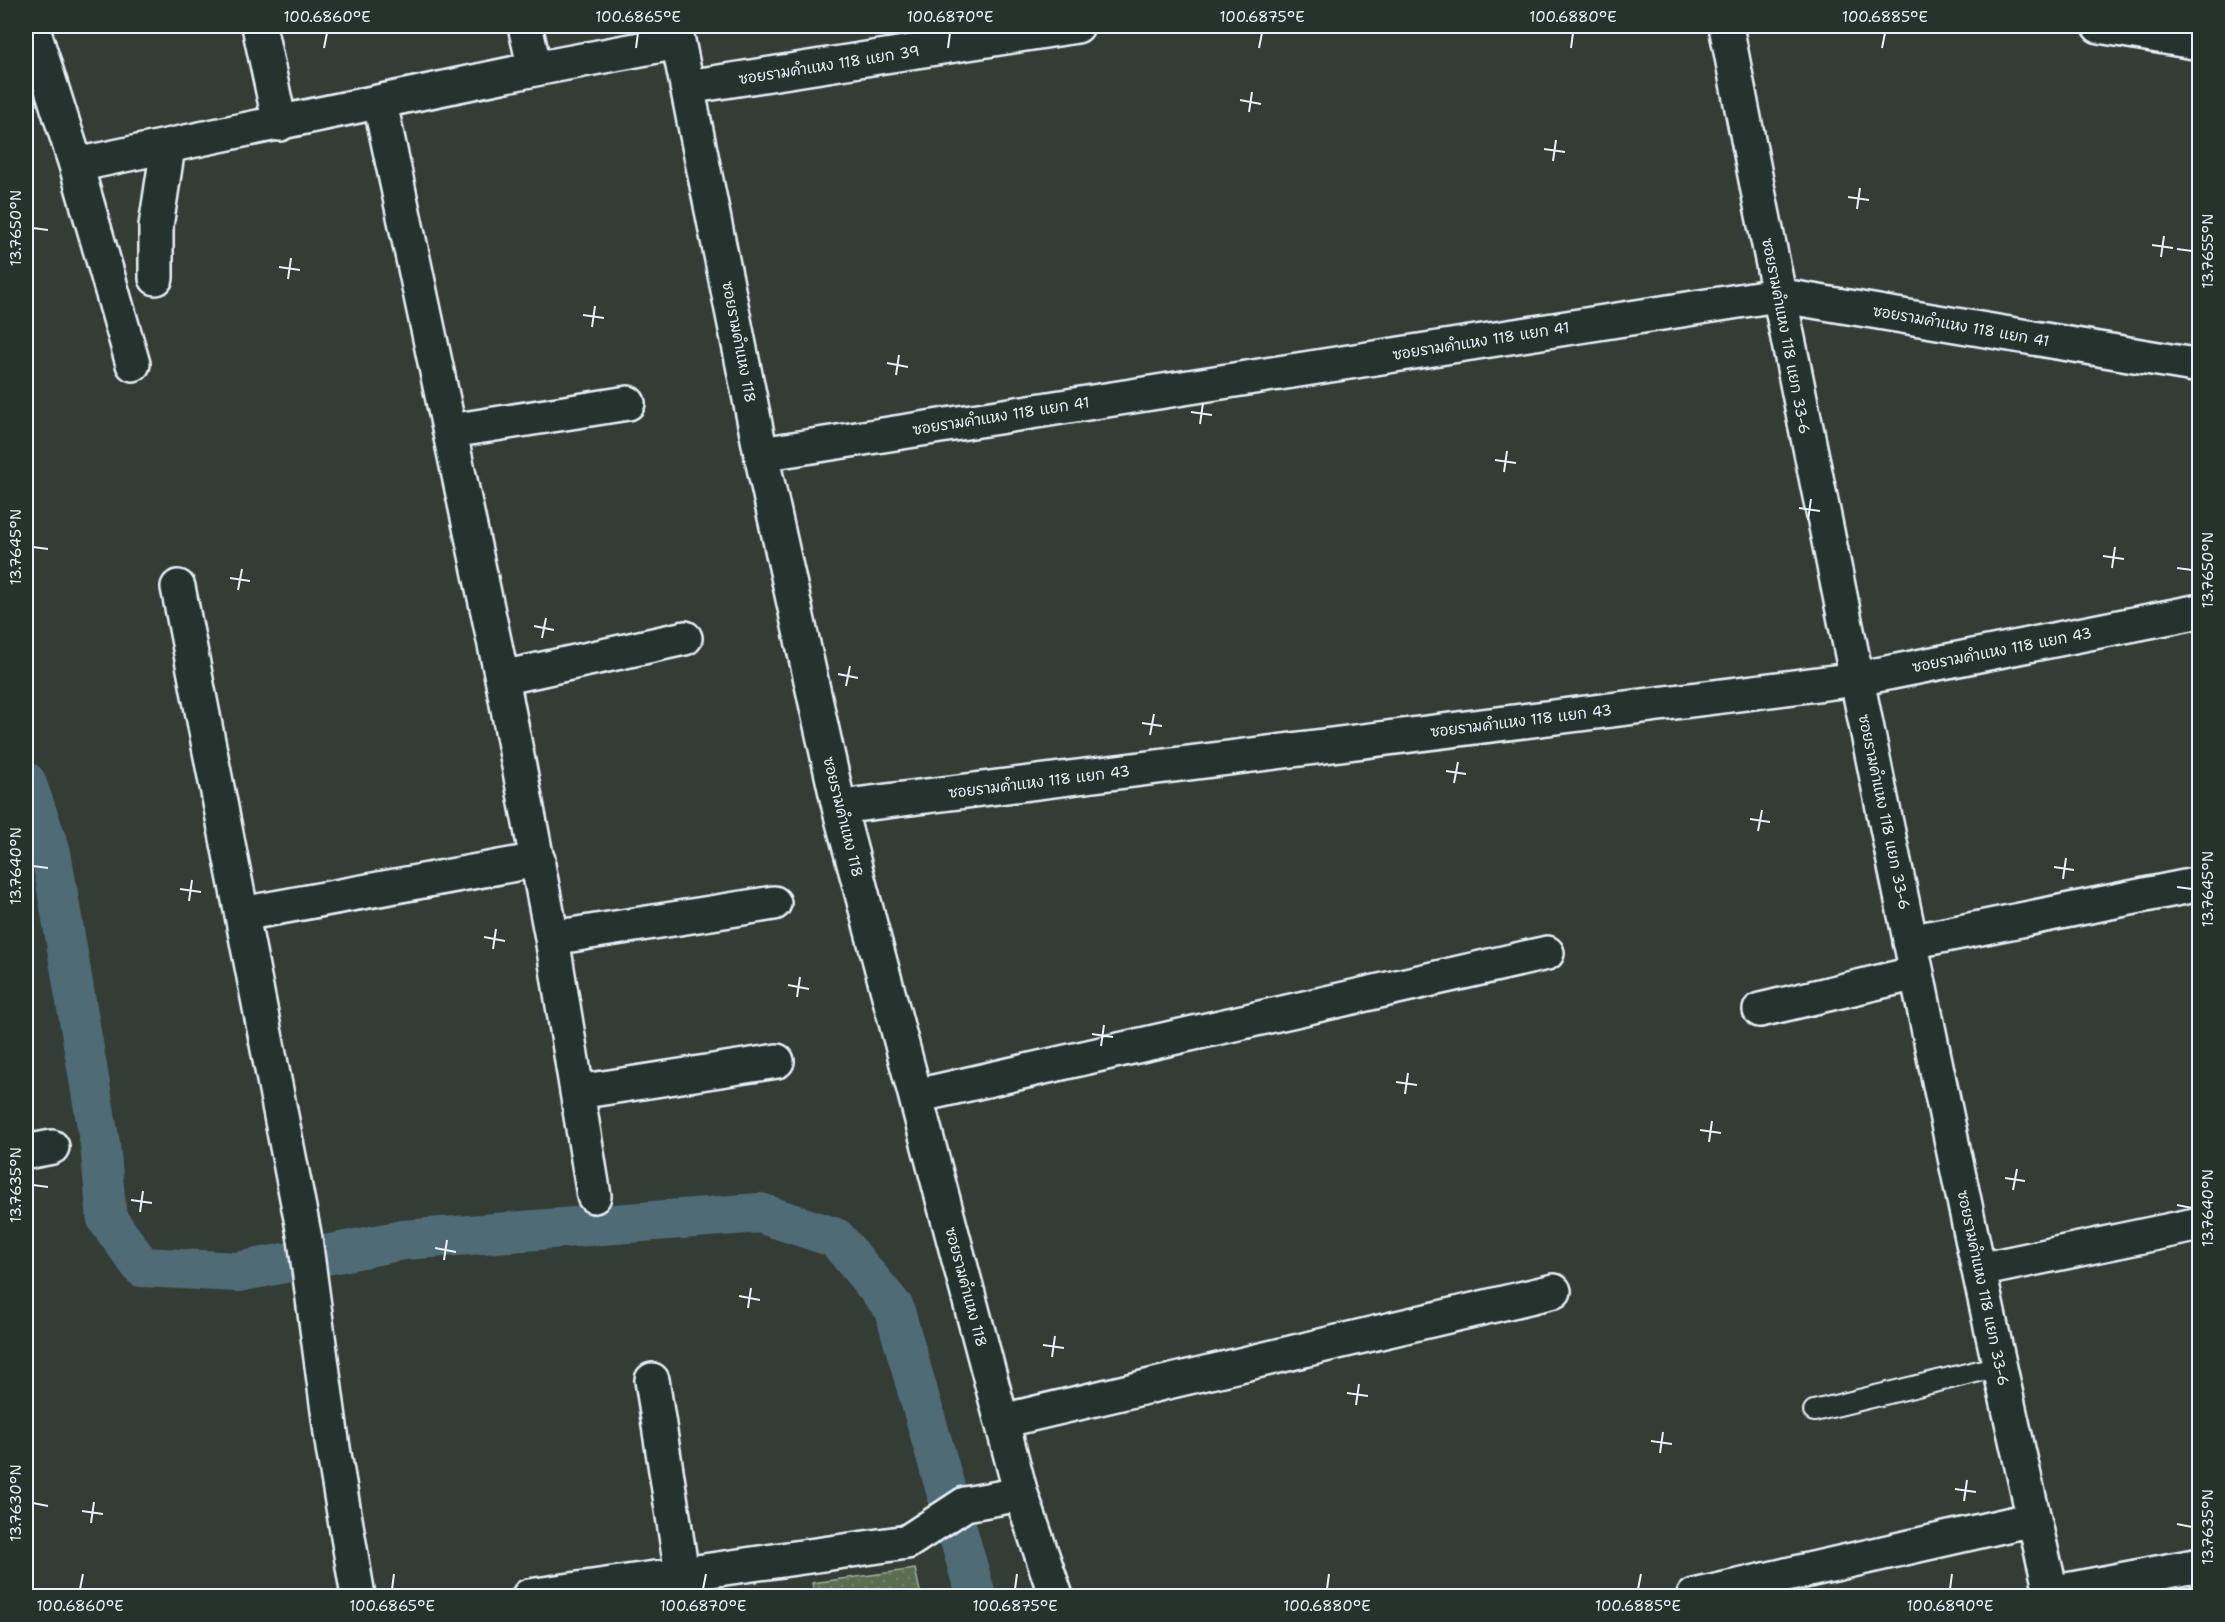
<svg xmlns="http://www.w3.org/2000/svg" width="2225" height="1622" font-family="'Shantell Sans','Playpen Sans Thai',sans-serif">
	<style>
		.park { fill: url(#park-dots); stroke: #a1afa4; stroke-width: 1.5 }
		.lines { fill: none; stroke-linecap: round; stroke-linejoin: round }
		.canal { stroke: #506c76; stroke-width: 40 }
		.service-casing { stroke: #e8f1f8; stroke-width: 24 }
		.minor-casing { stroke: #e8f1f8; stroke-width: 38 }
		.service { stroke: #26332d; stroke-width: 20 }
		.minor { stroke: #26332d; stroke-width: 33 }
		.ticks { fill: none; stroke: #e8f1f8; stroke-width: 2 }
		.labels { text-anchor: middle; stroke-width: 6; stroke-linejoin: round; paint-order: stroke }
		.street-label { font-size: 15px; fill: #e8f1f8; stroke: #26332d }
		.neatline { fill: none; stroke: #e8f1f8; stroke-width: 2 }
		.ticks-label { font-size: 15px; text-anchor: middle; fill: #e8f1f8 }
	</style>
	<defs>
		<pattern id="park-dots" width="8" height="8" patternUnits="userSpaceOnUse" patternTransform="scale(1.5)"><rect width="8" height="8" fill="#5a6d50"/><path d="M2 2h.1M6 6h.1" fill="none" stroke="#72826a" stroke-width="1.8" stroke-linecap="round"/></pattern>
	</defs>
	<rect width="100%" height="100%" fill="#343c36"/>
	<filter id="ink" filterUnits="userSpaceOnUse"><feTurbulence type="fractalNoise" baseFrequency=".0167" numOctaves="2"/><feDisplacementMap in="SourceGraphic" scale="12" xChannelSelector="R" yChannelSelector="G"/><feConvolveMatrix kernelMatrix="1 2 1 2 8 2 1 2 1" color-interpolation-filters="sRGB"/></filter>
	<g filter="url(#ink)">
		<path class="park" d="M915,1569L921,1596H815L812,1583Z"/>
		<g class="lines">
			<path class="canal" d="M26,782L51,853L100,1144L107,1219L142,1267L238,1272L403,1240L760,1213L836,1238L894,1308L976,1596"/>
			<defs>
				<path id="service" d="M1814,1411L2000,1366"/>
				<path id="minor" d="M32,26L76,165L133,364
					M259,26L280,124
					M525,26L535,69
					M675,26L761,454L839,807L1021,1494L1056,1596
					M1726,26C1776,287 1830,547 1883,808C1937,1071 1990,1335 2052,1596
					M2099,26L2200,43
					M687,87L1077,26
					M380,103L502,678L552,938L594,1196
					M76,165L535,69L678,42
					M156,278V226L168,147
					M451,431L628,403
					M761,454L1777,295L2200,366
					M178,587L305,1239L333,1448L358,1596
					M502,678L685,638
					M839,807L1857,679L2200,611
					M242,914L538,860
					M552,938L774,903
					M1910,942L2200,884
					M1760,1010L1917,973
					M578,1092L777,1061
					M916,1096L1547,953
					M26,1152L52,1147
					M1979,1270L2200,1224
					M652,1380L682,1574
					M1002,1421L1554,1291
					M2051,1593L2200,1565
					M529,1596L907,1542L965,1504L1021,1494
					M1694,1596L2033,1519"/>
			</defs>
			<use href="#service" class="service-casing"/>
			<use href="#minor" class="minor-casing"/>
			<use href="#service" class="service"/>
			<use href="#minor" class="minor"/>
		</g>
	</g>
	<path class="ticks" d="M324,48L327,33M636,48L638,33M948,48L950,33M1259,48L1262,33M1571,48L1573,33M1882,48L1885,33M1240,100L1261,104M1249,112L1252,92M1544,149L1565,152M1553,161L1556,140M1848,197L1869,200M1857,209L1860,188M33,228L48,230M2152,245L2173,248M2177,249L2192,251M2161,257L2164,236M279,267L300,270M288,279L291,258M583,315L604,318M592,327L595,306M887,363L908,367M896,375L899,355M1191,412L1212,415M1200,424L1203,403M1495,460L1516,463M1504,472L1507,451M1799,508L1820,511M1808,520L1811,499M33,547L48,549M2103,556L2124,559M2112,568L2115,547M2177,568L2192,570M230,578L250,581M238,590L242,569M534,626L554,630M542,638L546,618M838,674L858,678M846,686L850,666M1142,723L1162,726M1150,735L1154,714M1446,771L1466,774M1454,783L1458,762M1750,819L1770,822M1758,831L1762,810M33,866L48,868M2054,867L2074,870M2063,879L2066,858M2177,887L2192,889M180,889L201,892M189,901L192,880M484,937L505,941M493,949L496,929M788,985L809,989M797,997L800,977M1092,1034L1113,1037M1101,1046L1104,1025M1396,1082L1417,1085M1405,1094L1408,1073M1700,1130L1721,1133M1709,1142L1712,1121M2005,1178L2025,1181M33,1185L48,1187M2013,1190L2017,1169M131,1200L152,1203M2177,1205L2192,1208M140,1212L143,1191M435,1248L456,1252M444,1260L447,1240M739,1296L760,1300M748,1308L751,1288M1043,1345L1064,1348M1052,1357L1055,1336M1347,1393L1368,1396M1356,1405L1359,1384M1651,1441L1672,1444M1660,1453L1663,1432M1955,1489L1976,1492M1964,1501L1967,1480M33,1503L48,1506M82,1511L103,1514M91,1523L94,1502M2177,1524L2192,1527M80,1589L83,1574M392,1589L394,1574M703,1589L706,1574M1015,1589L1017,1574M1327,1589L1329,1574M1638,1589L1641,1574M1950,1589L1952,1574"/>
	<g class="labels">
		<g class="street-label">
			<text transform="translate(829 65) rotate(-9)" y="5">ซอยรามคำแหง 118 แยก 39</text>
			<text transform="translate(1961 326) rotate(10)" y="5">ซอยรามคำแหง 118 แยก 41</text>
			<text transform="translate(1786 336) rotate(79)" y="5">ซอยรามคำแหง 118 แยก 33-6</text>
			<text transform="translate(1481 341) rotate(-9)" y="5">ซอยรามคำแหง 118 แยก 41</text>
			<text transform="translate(739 342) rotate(79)" y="5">ซอยรามคำแหง 118</text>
			<text transform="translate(1001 416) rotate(-9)" y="5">ซอยรามคำแหง 118 แยก 41</text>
			<text transform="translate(2002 650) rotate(-11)" y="5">ซอยรามคำแหง 118 แยก 43</text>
			<text transform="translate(1521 721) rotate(-7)" y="5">ซอยรามคำแหง 118 แยก 43</text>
			<text transform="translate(1039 782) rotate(-7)" y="5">ซอยรามคำแหง 118 แยก 43</text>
			<text transform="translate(1884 812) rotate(78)" y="5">ซอยรามคำแหง 118 แยก 33-6</text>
			<text transform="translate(843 817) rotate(76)" y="5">ซอยรามคำแหง 118</text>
			<text transform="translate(966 1287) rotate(75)" y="5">ซอยรามคำแหง 118</text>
			<text transform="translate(1983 1288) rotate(78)" y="5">ซอยรามคำแหง 118 แยก 33-6</text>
		</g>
	</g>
	<rect width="2225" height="1622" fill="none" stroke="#26332d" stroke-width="66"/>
	<rect x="33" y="33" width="2159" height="1556" class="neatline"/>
	<g class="ticks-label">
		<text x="327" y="22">100.6860°E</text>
		<text x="638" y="22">100.6865°E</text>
		<text x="950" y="22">100.6870°E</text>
		<text x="1262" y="22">100.6875°E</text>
		<text x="1573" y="22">100.6880°E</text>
		<text x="1885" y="22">100.6885°E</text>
		<text transform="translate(16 228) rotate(-90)" y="5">13.7650°N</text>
		<text transform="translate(2208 251) rotate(-90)" y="5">13.7655°N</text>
		<text transform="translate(16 547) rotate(-90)" y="5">13.7645°N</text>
		<text transform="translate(2208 570) rotate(-90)" y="5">13.7650°N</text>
		<text transform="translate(16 866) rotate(-90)" y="5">13.7640°N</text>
		<text transform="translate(2208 889) rotate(-90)" y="5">13.7645°N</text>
		<text transform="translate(16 1185) rotate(-90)" y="5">13.7635°N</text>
		<text transform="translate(2208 1208) rotate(-90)" y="5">13.7640°N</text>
		<text transform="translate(16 1503) rotate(-90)" y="5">13.7630°N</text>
		<text transform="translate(2208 1527) rotate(-90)" y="5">13.7635°N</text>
		<text x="80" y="1611">100.6860°E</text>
		<text x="392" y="1611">100.6865°E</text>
		<text x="703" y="1611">100.6870°E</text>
		<text x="1015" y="1611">100.6875°E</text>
		<text x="1327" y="1611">100.6880°E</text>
		<text x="1638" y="1611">100.6885°E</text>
		<text x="1950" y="1611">100.6890°E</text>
	</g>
</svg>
